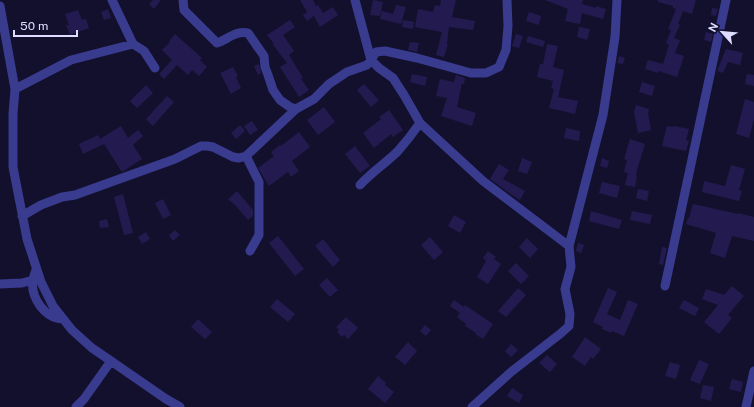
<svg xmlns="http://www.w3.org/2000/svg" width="754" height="407" font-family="'Public Sans',sans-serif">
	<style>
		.building { fill: #231b4f }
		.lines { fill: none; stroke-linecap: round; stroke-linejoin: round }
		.minor { stroke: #393b8f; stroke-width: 9 }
	</style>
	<rect width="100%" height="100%" fill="#13102d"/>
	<path class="building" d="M153,0H161L154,9L149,4Z
		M300,0H313L316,6L318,5L323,13L333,7L338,15L320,27L314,16L307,21L303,15L307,12Z
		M373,0L383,2L380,16L370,15Z
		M441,0H456L452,17L475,21L473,30L449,27L447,44H448L444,57L436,55L442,32L415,27L418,9L433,12L435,5L440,6Z
		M545,0H583L582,4L596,8V6L606,9L603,19L582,13L580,24L565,21L568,9Z
		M658,0H696L692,14L683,11L678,24L680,25L674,38L680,40L675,53L684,56L677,77L659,71L658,73L645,69L648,60L663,64L669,45L666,43L671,30L668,29L676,9L673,8V6L658,2Z
		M396,5L406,7L401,24L380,19L382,11L393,14Z
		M712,8L718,9L716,16L711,15Z
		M108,9L111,18L104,20L101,12Z
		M78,10L82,20L86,19L89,28L70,35L66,25H69L65,14Z
		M529,12L541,16L539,25L526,21Z
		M290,20L295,27L283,35L290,45L294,51L289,55L303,78L301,79L309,90L299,97L280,67L287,63L273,45L274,44L267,35Z
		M403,20L414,22L413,29L402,27Z
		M579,27L590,29L587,40L577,37Z
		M706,32L713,34L711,42L704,40Z
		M175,34L202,58L200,60L207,67L199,76L192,70L188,75L177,65L164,79L159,74L172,60L162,50L170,42L169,41Z
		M516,34L523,36L519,48L512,46Z
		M528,36L545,41L543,47L526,42Z
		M410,42L419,43L417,52L408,50Z
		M547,44L558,46L553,67L564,70L558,97L578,101L575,114L549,108L554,89L551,88L553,81L537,77L540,64H543Z
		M726,49L743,53L740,65L728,62L723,73L717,71Z
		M619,56L625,58L623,64L617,63Z
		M259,64L261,73L258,75L254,66Z
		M233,67L238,76L236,77L241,88L231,94L220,73Z
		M412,74L427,77L425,86L410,82Z
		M747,74L754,75V86L745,84Z
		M456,75L465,78L464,84L462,83L457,107L476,113L472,126L441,116L447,98L436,96L440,79L454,82Z
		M642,82L655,86L652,96L639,92Z
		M364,84L379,100L371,107L357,90Z
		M146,85L153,93L137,108L130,101Z
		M167,96L174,102L153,126L146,119Z
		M745,99L754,102V119L749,138L736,134Z
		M636,105L649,109L648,113L651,130L638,133L634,112Z
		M324,107L335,122L318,135L307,120Z
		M389,110L403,130L393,137L391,134L374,148L363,133L381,119L379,117Z
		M252,121L258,130L250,135L244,126Z
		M240,125L245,131L236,139L231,133Z
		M121,126L128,138L138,130L143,136L133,145L142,159L122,172L104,144L83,154L79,144L98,135L100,139Z
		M667,126L673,127L674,126L689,129L686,140L689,141L686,151L662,146Z
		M566,128L580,131L579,141L564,138Z
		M299,132L310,147L292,161L299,171L291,177L288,172L269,186L264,178L258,168L274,156L271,152L280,145L281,146Z
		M630,139L645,144L637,170L636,176H637L635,187L625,185L628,173L624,172L627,160L624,159Z
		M355,146L370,166L360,173L345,154Z
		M522,158L532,162L527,174L518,171Z
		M602,158L609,161L607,168L600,166Z
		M499,164L509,170L503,179L525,191L520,200L512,195L490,179Z
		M731,165L745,169L739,190L742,191L739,201L702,192L704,181L725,186Z
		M602,182L620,186L617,198L599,193Z
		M638,189L649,191L647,201L636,198Z
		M237,191L253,210V216L248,220L234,204L228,199Z
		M123,194L133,233L124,235L114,197Z
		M163,199L171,215L163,219L155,203Z
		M693,204L738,214V213L754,217V241L732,236L725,258L710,253L716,233L686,224L688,218H689Z
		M591,211L622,220L619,229L589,221Z
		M632,211L652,215L650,224L630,220Z
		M454,215L466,222L460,233L448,226Z
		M107,219L109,227L100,228L99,221Z
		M175,230L180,235L173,241L169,235Z
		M146,232L150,239L142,244L138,237Z
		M278,236L304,269L295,276L269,243Z
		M430,237L443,252L434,260L421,245Z
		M527,238L538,249L530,258L519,247Z
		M323,239L340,260L333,267L315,246Z
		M578,243L584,245L581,253L576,251Z
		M662,247L667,248L663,265L659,264Z
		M488,251L496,257L494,259L501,264L488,284L477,277L486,261L483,258Z
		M516,263L529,276L521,284L508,271Z
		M327,278L338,290L330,297L319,285Z
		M732,286L744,296L728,315L732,318L719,334L704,322L718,305L702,299L706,289L724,295Z
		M518,288L526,295L506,317L498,311Z
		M608,288L617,292L607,314L620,320L628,300L638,304L624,336L612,331L611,333L602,329L603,327L593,322Z
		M277,299L295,314L288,322L270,307Z
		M454,300L464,307L465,305L493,324L483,339L475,334L476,333L465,326L466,324L457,317L460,313L450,306Z
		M684,300L699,308L695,316L679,308Z
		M346,317L358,328L348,339L344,335L342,337L337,332L339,330L336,327Z
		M198,319L212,332L205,339L191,327Z
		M425,325L431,330L426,336L420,331Z
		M585,337L601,349L593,359L591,357L585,366L572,357Z
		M408,342L417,351L405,365L395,357Z
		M511,344L518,350L511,357L505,351Z
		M547,355L557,364L550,372L539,363Z
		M699,360L709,364L700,384L690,380Z
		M670,362L680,365L676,379L665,376Z
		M378,376L386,383L385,385L394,392L385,403L368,389Z
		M732,379L743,382L741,392L729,389Z
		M703,385L714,387L711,401L700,398Z
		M512,388L523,395L519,403L507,396Z"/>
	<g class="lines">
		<path class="minor" d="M112,0L133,44
			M183,0L184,10L217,43C227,40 236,30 248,33L264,56L265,67L268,75L273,90L280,100L290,107L296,109
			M355,0L371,60L376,52L385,51L417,58L471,73H486L499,67L506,50L508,26L507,0
			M0,6L15,89L13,114V167L27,239L41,282L53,306L72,330L92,348L111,361L166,399L180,407
			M15,89L71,60L133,44L144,51L155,68
			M246,156L259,182V235L250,251
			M360,185C372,172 386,163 398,151C406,142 413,133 420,123
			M22,216L41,205L62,197L75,195L175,159L201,146H207L213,147L233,157L239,158L246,156L296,109L314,99L329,84L347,72L367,65L371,60L379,68L393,78L404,95L420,123L483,181L569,246
			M36,270C35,273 34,276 33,279C30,297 44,318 63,319
			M0,284L22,283L33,280
			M665,286L726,0
			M76,407L84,399L111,361
			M472,407L511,372L560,334L569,326L570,314L565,289L571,267L569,246L603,115L615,37L617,0
			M746,407L754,371"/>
	</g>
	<g transform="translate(722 32) rotate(297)" stroke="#13102d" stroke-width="3" paint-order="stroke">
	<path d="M0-3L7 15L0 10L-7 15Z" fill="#dedcff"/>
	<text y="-6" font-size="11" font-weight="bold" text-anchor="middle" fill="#dedcff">N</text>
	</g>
	<path d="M14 30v6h63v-6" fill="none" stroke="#dedcff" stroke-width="2"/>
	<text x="20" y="30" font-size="12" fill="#dedcff" stroke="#13102d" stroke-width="3" paint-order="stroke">50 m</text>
</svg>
